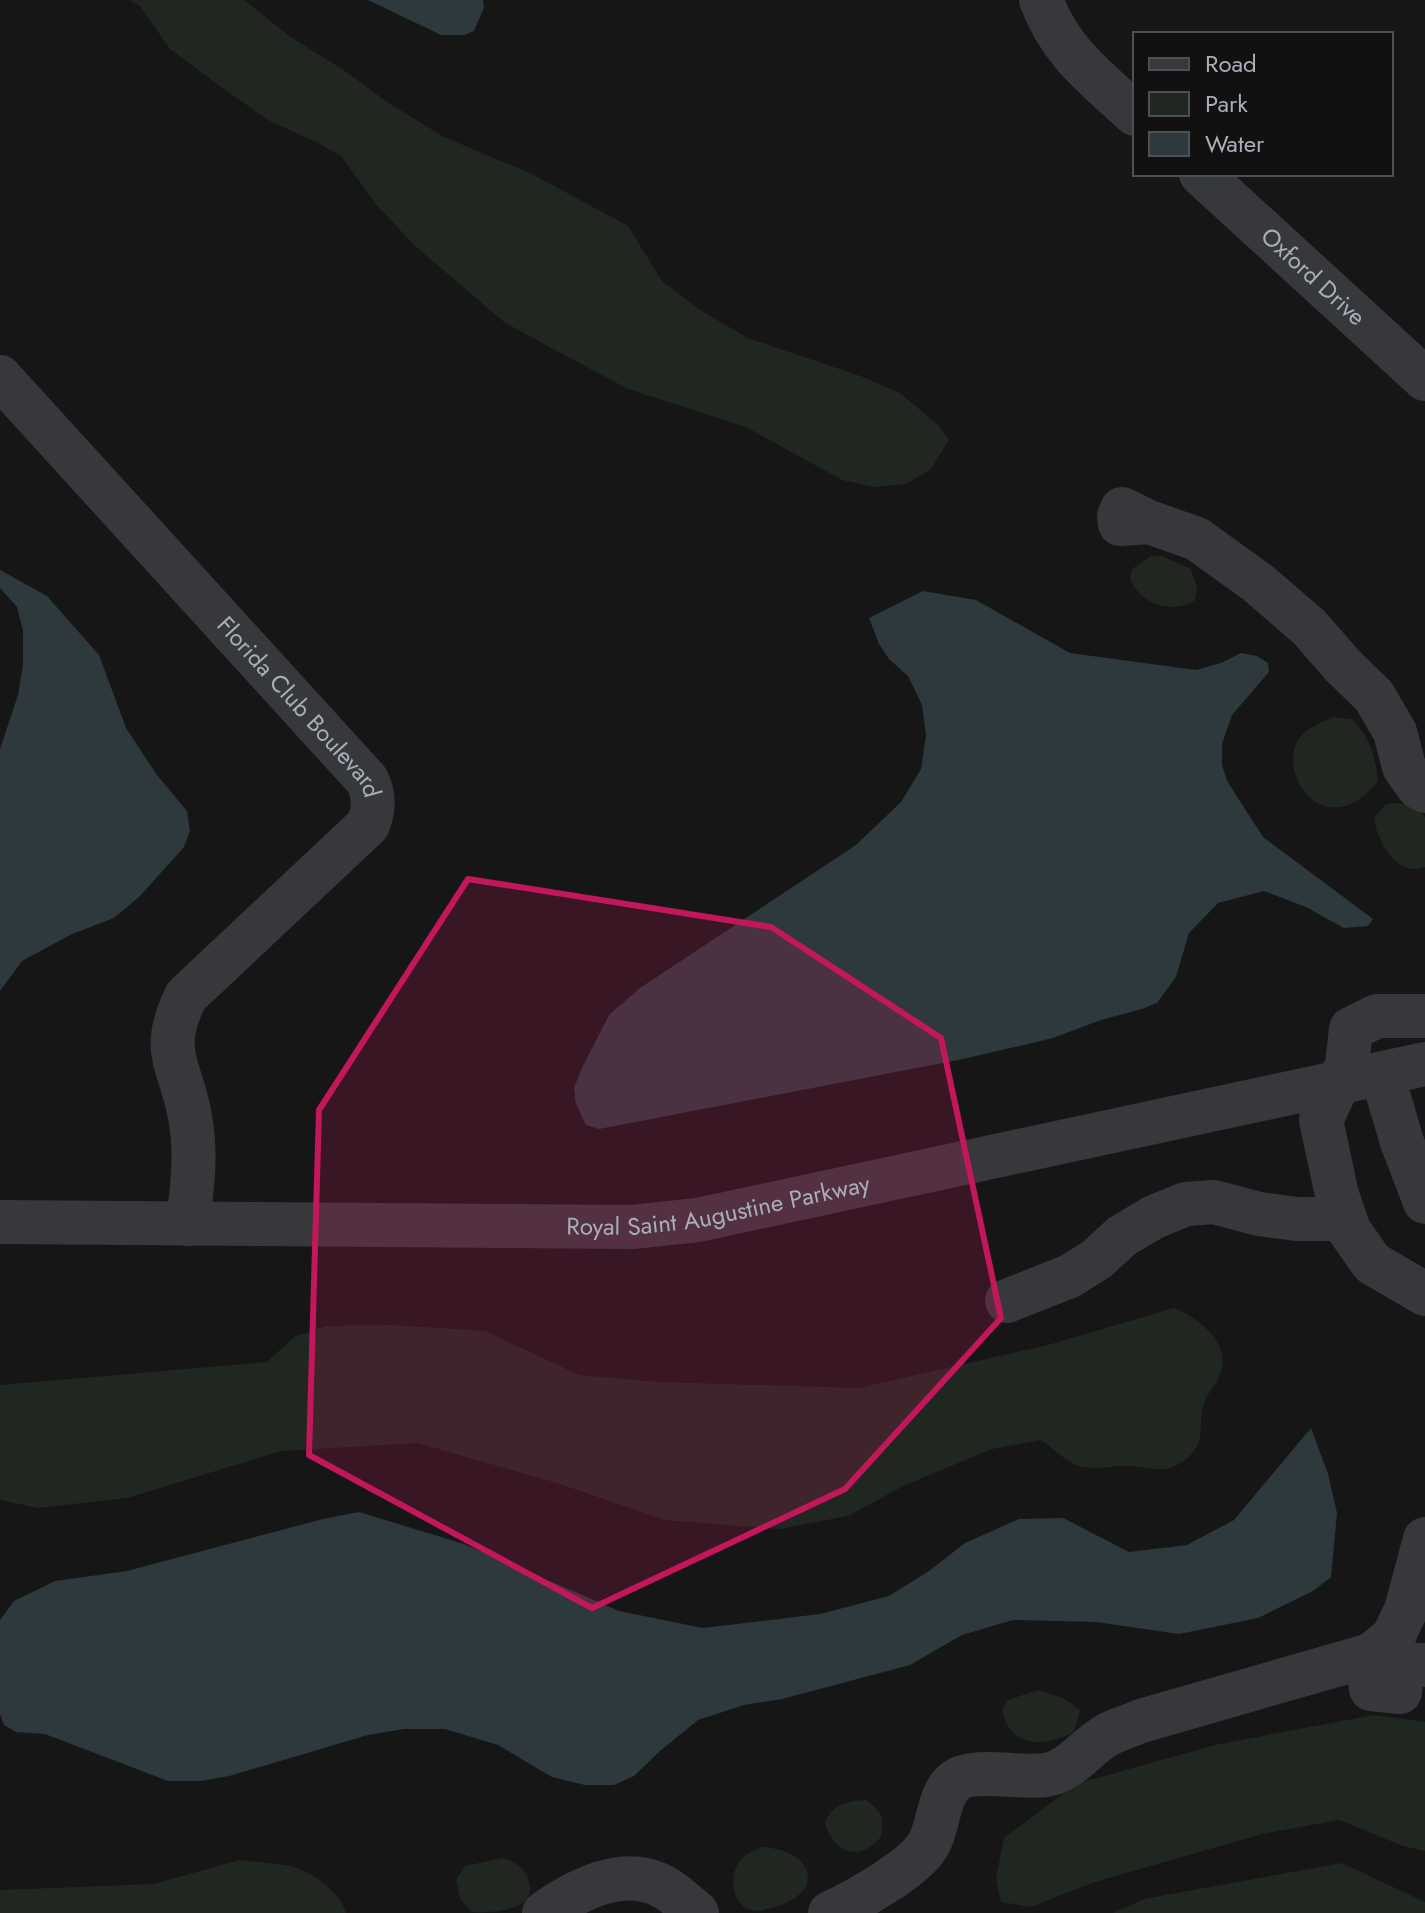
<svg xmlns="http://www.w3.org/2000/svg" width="1425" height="1913" font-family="Jost,sans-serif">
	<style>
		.green { fill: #202720 }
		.water { fill: #2e393d }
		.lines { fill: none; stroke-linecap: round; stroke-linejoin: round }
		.minor { stroke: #37383c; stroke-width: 44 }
		.marked { fill: #c2185b; fill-opacity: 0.2; stroke: #c2185b; stroke-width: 6; stroke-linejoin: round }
		.labels { text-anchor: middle; stroke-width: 8; stroke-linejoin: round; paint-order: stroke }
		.street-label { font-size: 24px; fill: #a8afb8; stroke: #111112 }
	</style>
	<rect width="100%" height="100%" fill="#161617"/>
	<path class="green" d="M129,0H244L292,38L342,69L390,104L444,137L530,173L628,226L662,281L700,310L748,338L863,377L900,393L938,425L949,440L930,470L906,484L874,487L842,480L746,427L628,389L557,351L504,322L415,246L375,203L341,156L316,142L268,120L217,84L170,49L140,6Z
		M1151,556H1162L1191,569L1197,588L1195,600C1172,615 1140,604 1130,579L1132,569Z
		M1333,717L1352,719C1371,740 1374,752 1378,781C1324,849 1273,769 1301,736C1309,727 1323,722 1333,717Z
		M1400,803L1418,809L1425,817V867C1396,878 1377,841 1374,818L1386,804Z
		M1174,1308C1200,1319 1234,1345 1219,1377C1215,1387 1207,1393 1204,1404C1198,1420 1205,1436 1194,1451C1191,1456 1180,1464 1175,1466C1160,1473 1146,1467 1132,1466C1116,1464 1091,1472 1077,1465C1064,1460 1052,1448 1041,1440L992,1449L905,1485L848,1516L779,1529L665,1520L557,1483L418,1443L281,1451L127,1498L38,1508L0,1500V1385L267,1362L294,1337L326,1326L393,1325L485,1331L579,1375L658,1382L859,1388L1048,1345Z
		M1038,1690L1063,1698L1080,1710L1074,1732C1044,1748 1009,1748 1002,1709L1008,1700Z
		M1374,1715L1425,1722V1851L1403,1846L1339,1820L1262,1834L1095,1882L1031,1907L1001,1902L996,1879L1004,1838L1076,1784L1215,1745Z
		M866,1800C882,1811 886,1819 880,1838C859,1863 833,1852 825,1823C833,1804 846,1801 866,1800Z
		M761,1847C819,1850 826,1897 767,1909C758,1911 751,1912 743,1906C731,1896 730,1874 740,1861C745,1854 754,1851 761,1847Z
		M503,1858C514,1862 522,1866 527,1877C543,1910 494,1913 472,1912L460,1899L456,1880L465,1866Z
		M240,1860C256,1862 274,1863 290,1866C311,1871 341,1892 346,1913H0V1890L154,1884Z
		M1342,1863L1425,1902V1913H1113L1144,1899Z"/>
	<path class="water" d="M368,0H483L484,8L474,31L464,35H441Z
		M0,570L47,596L99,655L126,728L157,775L187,811L190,831L184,847L140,896L114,918L72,934L22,961L0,991V749L18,695L23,665V631L17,607L0,588Z
		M923,591L976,600L1070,653L1196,670L1221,663L1241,653L1257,656L1268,663L1269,672L1232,715L1222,744V765L1227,781L1263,837L1373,919L1368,926L1344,928L1306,907L1264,891L1218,903L1189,933L1176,977L1157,1003L1142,1009L1101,1020L1053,1038L963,1059L599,1129L586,1125L576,1104L574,1088L582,1068L609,1015L640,988L856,845L901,802L921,769L926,735L922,705L908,676L889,659L879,644L869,618Z
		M1311,1428L1328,1474L1337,1513L1331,1577L1313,1591L1258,1618L1179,1634L1096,1622L1013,1620L962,1635L910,1665L782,1699L744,1705L698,1720L660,1751L634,1776L614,1785H585L552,1777L498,1745L445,1729H404L368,1735L229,1776L201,1781H168L45,1734L16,1732L4,1725L0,1714V1620L14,1601L55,1581L127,1571L323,1519L359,1512L464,1544L619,1611L703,1628L820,1614L889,1596L929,1571L965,1543L1019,1519L1063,1518L1129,1552L1187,1545L1234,1520Z"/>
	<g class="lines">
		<g class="minor">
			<path d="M1041,0C1061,53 1095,77 1135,114"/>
			<path id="s1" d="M1201,174L1425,379"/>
			<path id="s2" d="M0,377L367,780C375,796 374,809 368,825L186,996C158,1053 181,1064 190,1117C197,1153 192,1188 188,1224"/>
			<path d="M1149,522L1120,524L1119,516L1122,509L1149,522L1197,539L1258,583L1309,627L1343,666L1374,696L1395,732L1404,767L1418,787L1425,791"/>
			<path d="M1425,1016H1377L1351,1029L1347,1065L1321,1120L1337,1195L1349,1230L1372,1263L1425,1294"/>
			<path d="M1382,1074L1402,1142L1425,1202"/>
			<path id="s3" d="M0,1222L632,1227L698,1220L1425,1064"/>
			<path d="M1007,1301L1070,1276L1097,1259L1122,1236L1154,1217L1186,1204L1214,1202L1259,1214L1297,1219H1345"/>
			<path d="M1394,1679V1685L1376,1683V1668L1393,1658L1401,1675L1400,1692L1371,1689L1368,1664L1371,1655L1394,1648L1403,1665H1425"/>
			<path d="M544,1913C578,1889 627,1864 667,1889C678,1896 687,1905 697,1913"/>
			<path d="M830,1913C856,1901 911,1870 926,1848C940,1829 936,1797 955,1781C973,1767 1022,1779 1046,1775C1071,1771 1086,1747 1107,1735C1118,1729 1130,1726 1141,1721L1371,1655L1393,1637L1406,1610L1425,1539"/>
		</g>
	</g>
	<path class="marked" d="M468,879L771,927L941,1038L1001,1318L845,1489L592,1608L309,1455L319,1110Z"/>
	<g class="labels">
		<g class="street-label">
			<text dy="8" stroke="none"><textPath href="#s1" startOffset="152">Oxford Drive</textPath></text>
			<text dy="8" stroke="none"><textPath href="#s2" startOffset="446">Florida Club Boulevard</textPath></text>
			<text dy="8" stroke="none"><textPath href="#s3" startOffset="720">Royal Saint Augustine Parkway</textPath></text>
		</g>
	</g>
	<rect x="1133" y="32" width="260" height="144" fill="#111112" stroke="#4d5054" stroke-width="2"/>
	<rect x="1149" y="58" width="40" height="12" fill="#37383c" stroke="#4d5054" stroke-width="2"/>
	<text x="1205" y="72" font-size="24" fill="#a8afb8">Road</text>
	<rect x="1149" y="92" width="40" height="24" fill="#202720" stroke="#4d5054" stroke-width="2"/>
	<text x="1205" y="112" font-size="24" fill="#a8afb8">Park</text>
	<rect x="1149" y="132" width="40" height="24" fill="#2e393d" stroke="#4d5054" stroke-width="2"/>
	<text x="1205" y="152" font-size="24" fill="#a8afb8">Water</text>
</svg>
